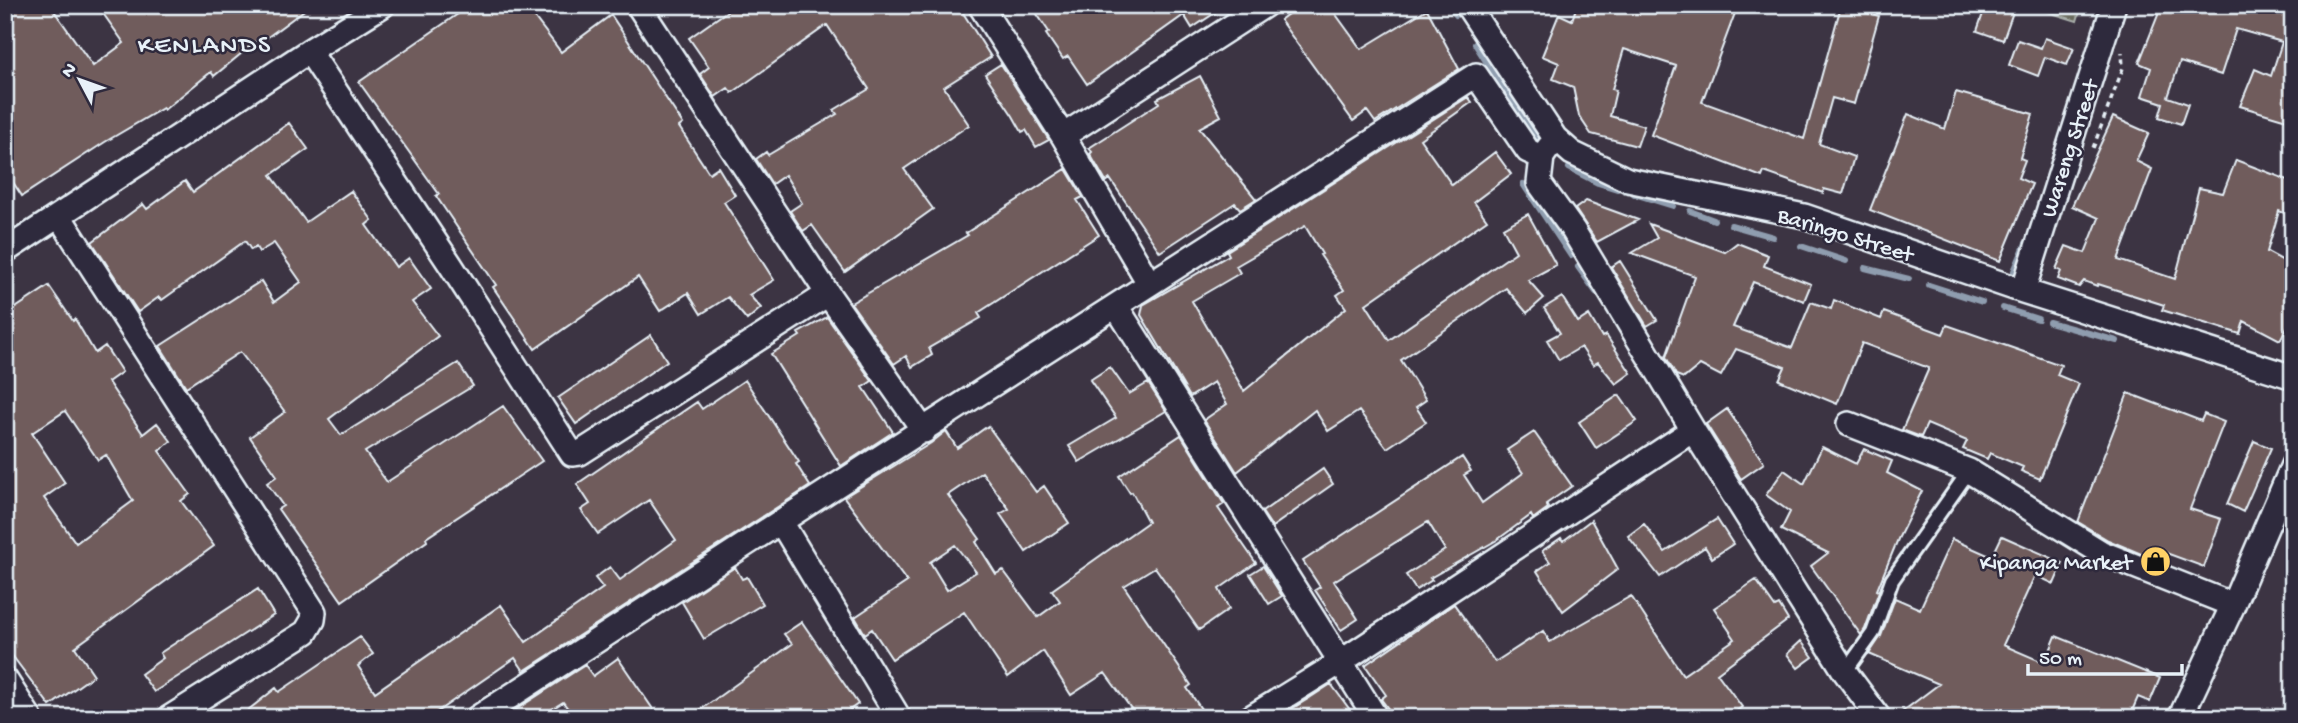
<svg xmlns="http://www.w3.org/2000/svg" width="2298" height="723" font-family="'Gochi Hand',sans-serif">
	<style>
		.green { fill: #696b5d; stroke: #a8aeaa; stroke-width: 2 }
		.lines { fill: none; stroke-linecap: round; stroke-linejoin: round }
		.stream { stroke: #8f9daf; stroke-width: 6 }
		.building { fill: #6f5c5c; stroke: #e8f1f8; stroke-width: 2; fill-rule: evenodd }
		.service-casing { stroke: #e8f1f8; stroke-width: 18 }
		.minor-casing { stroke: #e8f1f8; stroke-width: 28 }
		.path { stroke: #e8f1f8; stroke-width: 3.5; stroke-dasharray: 5 5; stroke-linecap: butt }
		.service { stroke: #2f2a3d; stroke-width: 12 }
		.minor { stroke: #2f2a3d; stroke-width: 23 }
		.labels { text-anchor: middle; stroke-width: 5; stroke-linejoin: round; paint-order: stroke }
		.street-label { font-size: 23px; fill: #e8f1f8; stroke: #2f2a3d }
		.poi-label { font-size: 23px; fill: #e8f1f8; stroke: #2f2a3d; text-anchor: end }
		.quarter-label { font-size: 26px; letter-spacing: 2px; fill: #e8f1f8; stroke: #2f2a3d }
	</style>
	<rect width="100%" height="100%" fill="#3c3443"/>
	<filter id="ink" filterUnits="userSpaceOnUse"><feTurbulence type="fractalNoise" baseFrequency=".0143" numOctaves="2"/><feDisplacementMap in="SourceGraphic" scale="14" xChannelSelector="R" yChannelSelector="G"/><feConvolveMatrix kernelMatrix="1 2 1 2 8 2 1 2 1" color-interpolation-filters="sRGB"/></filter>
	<g filter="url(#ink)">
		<path class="green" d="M2026,5H2082L2077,21Z"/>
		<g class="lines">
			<path class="stream" d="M1449,5L1456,15
				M1475,44L1526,125L1543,146
				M1569,168L1598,183L1617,189
				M1523,184L1571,256
				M1634,194L1673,206
				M1690,211L1714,220
				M1731,225L1773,237
				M1801,246L1846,261
				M1578,267L1596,292
				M1865,268L1909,279
				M2014,271L2026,243
				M1929,285L1982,302
				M2003,308L2038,319
				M2049,322L2117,341"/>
		</g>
		<path class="building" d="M5,5H50L93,66L124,43L97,5H311L261,42L259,39L214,76L211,72L164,110L163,108L105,142L22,196L5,170Z
			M471,5H525L561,52L611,15L683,124L679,127L709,173L718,167L735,195L724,202L774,280L749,295L761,308L747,320L728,297L701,314L688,293L660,311L638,277L535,349L493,287L496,285L436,196L439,194L359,82Z
			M736,5H958L991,57L944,87L969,125L904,169L933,209L845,272L812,225L803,231L790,211L802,203L785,175L772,184L756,159L766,152L768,155L837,114L834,110L869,89L827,25L732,93L728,88L715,97L700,74L709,67L689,38Z
			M1031,5H1227L1192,28L1184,15L1087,84L1068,56L1063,59L1046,34L1049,32Z
			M1300,5H1329L1361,49L1427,9L1459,69L1375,122L1367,111L1353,121L1280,20Z
			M1577,5H1738L1702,102L1804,139L1841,6L1879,16L1854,104L1832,98L1819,144L1854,157L1843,194L1824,189L1823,193L1764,172L1762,177L1651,135L1676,66L1624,49L1612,89L1616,90L1610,116L1644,126L1637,146L1591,134L1579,116L1573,87L1553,79L1559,63L1542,56L1559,14L1572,20Z
			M1986,5L2013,12L2003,40L1977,31Z
			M2162,5H2293V122L2240,106L2255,69L2271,76L2282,42L2236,29L2221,75L2180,62L2168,97L2188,104L2181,124L2159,117L2163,103L2142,96L2151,68L2139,63Z
			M2045,38L2074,48L2067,65L2045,57L2038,76L2009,65L2018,40L2041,48Z
			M1001,64L1049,140L1036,147L1026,130L1022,132L1013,116L985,74Z
			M1200,76L1221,116L1199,128L1256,199L1240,209L1235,203L1160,252L1110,179L1106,182L1090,154L1092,152L1089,148L1159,103L1157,99Z
			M1956,92L2033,114L2020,158L2025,160L2018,178L2032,184L2000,261L1870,210L1908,114L1945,129Z
			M1468,97L1472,102L1420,139L1452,185L1495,152L1511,174L1474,202L1487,220L1366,304L1389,340L1516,252L1503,228L1528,214L1556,265L1528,280L1544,298L1527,313L1506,288L1401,360L1426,400L1416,407L1426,422L1387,448L1359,411L1328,431L1315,410L1237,472L1204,420L1227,404L1214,382L1190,397L1141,315L1143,305L1229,255L1227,251ZM1305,226L1322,254L1320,255L1344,290L1337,295L1346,308L1244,391L1192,301L1240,273L1236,266Z
			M2113,117L2149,133L2136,161L2152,169L2118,260L2175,279L2199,188L2223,193L2236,160L2293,182V216L2279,211L2267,252L2293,266V316L2280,340L2244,321L2240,334L2162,310L2164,305L2098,284L2097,286L2084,281L2079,287L2058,279L2061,271L2056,269L2066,246L2085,253L2099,218L2072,206Z
			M289,123L308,149L271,175L306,222L351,191L372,220L366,225L396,267L409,258L431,289L412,302L438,336L329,419L341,435L458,363L473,386L365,452L387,482L503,406L542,461L426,538L427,541L342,601L278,509L283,506L267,483L277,476L250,437L285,412L240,352L186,387L160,346L261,281L274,302L301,282L274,243L259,252L256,247L251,250L245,241L162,300L159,297L138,312L92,242L143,204L147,209L185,181L193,192Z
			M1066,169L1083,197L1077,200L1099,235L978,313L981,318L929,348L932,355L912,367L906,356L894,364L851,303L968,235L966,233Z
			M1586,201L1638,220L1597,242L1575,209Z
			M1649,224L1725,252L1737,243L1768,255L1764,266L1811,284L1804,301L1753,282L1733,327L1792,348L1811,302L1831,309L1834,300L1881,319L1884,312L1943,334L1947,325L2061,365L2057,375L2079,384L2040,479L2021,471L2023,467L1990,453L1987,459L1963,449L1967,441L1927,424L1921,437L1902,430L1929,368L1862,343L1837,404L1779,380L1785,367L1736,349L1721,376L1700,365L1684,378L1676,375L1666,357L1695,276L1632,253L1657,238Z
			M1620,261L1657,320L1647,326L1611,267Z
			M49,286L73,321L75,319L95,353L105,346L122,372L108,382L143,434L157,423L171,441L159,451L190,494L181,501L214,546L75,647L94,675L50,706L5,646V315ZM65,411L98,460L106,455L133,501L76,543L44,498L65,483L32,433Z
			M1562,297L1578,322L1589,315L1602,337L1606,335L1631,373L1616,384L1598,362L1593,365L1581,347L1559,360L1547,340L1560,333L1544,308Z
			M827,317L872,381L863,387L893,432L841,466L771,354L800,336L798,333Z
			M651,335L667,361L576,424L558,398Z
			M1110,367L1129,394L1148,383L1166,411L1079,462L1069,446L1116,418L1090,380Z
			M745,380L799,462L796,464L810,486L524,671L515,658L428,718H238L276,688L279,692L360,637L373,654L358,666L375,692L501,605L526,642L603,588L595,578L610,567L620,580L676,540L649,500L598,534L581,510L590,504L577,484L697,402L702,409Z
			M2128,393L2201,421L2204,414L2224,422L2190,509L2221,519L2204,567L2150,547L2146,556L2108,540L2078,522Z
			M1619,395L1637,421L1596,448L1579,422Z
			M1727,409L1764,463L1741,479L1706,424Z
			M988,426L1036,492L1044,486L1069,523L1026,552L1000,514L1009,509L982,472L948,495L980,539L976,542L996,574L1003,570L1038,617L1060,601L1052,590L1148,522L1132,492L1130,493L1119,476L1181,435L1224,504L1218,508L1256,563L1219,589L1229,609L1199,630L1155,567L1124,586L1191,685L1187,688L1203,712L1194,718H1138L1105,673L1071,695L1043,651L1008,677L964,612L892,659L872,629L865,634L855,617L907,582L844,497L931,443L946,431L957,448ZM955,545L976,572L947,590L930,562Z
			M1534,432L1572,486L1546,504L1548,508L1533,519L1531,515L1497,540L1430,578L1432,580L1416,590L1406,575L1445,550L1428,522L1334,581L1358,619L1341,630L1315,590L1320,587L1303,561L1462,457L1471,471L1464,475L1482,503L1523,473L1507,450Z
			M2254,441L2271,448L2243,512L2227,504Z
			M1822,447L1856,464L1864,449L1892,461L1887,473L1922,491L1898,539L1877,590L1879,591L1865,629L1861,635L1811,566L1828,553L1781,530L1790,512L1766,495L1784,470L1804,484Z
			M1323,469L1333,484L1272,527L1262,512Z
			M1717,519L1733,544L1712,558L1705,547L1660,577L1628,536L1644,524L1665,552Z
			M1591,520L1618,569L1563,611L1537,571L1550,562L1542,551L1561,538L1563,541Z
			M2002,536L2063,563L2054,584L2035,575L2003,645L2045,663L2056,636L2160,678L2150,702L2138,697L2129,718H1894L1939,684L1869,654L1881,636L1895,598L1920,609L1952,539L1992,557Z
			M1263,566L1282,596L1269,604L1250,574Z
			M735,567L742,579L747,577L763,604L704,639L682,602Z
			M1756,580L1775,607L1779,605L1788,620L1717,673L1742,707L1727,718H1395L1381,699L1386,695L1365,665L1454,604L1495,662L1543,631L1550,642L1631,596L1683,675L1735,639L1714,608Z
			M258,589L274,615L154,692L141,674L163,658L160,653Z
			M802,622L858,704L838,718H689L792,644L784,634Z
			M1801,641L1813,657L1798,668L1787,654Z
			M618,658L659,718H575L563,702L538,718H503L585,665L593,676Z
			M1331,684L1356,718H1277L1308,699Z"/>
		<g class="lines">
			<defs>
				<path id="service" d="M1845,672L1873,633L1892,580L1969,471"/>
				<path id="minor" d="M638,5L828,294L924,431
					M980,5L1063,136L1149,283
					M1467,5L1555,138L1572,153L1628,180L1804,216L2023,291L2293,377
					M309,51L450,264L572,454L580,453L828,294
					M1063,136L1265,5
					M1549,147L1542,157L1539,183L1573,230L1693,430L1845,672L1879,718
					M59,216L314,612L313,620L306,632L169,718
					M5,251L309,51L383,5
					M2023,291L2114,5
					M1116,306L1376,718
					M1849,424L1969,471L2102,553L2233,605
					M781,522L899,718
					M5,679L30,718
					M477,718C809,503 1142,287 1476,75L1528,151L1542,157
					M1250,718L1339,663L1693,430
					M2180,718L2233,605L2293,465"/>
			</defs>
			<use href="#service" class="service-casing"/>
			<use href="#minor" class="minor-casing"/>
			<path class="path" d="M2093,148L2123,68L2122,52"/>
			<use href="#service" class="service"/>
			<use href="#minor" class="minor"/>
		</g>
	</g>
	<defs>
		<symbol id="shop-disc" viewBox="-11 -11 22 22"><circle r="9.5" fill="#ffd166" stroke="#2f2a3d"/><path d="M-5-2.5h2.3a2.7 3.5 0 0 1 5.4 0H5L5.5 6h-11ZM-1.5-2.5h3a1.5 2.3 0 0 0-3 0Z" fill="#111"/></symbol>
	</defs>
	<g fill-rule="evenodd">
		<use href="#shop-disc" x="2138" y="544" width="35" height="35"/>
	</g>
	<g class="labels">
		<g class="street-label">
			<text transform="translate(2068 148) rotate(-72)" y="8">Wareng Street</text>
			<text transform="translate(1846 233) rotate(17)" y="8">Baringo Street</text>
		</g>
		<g class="poi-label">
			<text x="2132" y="569">Kipanga Market</text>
		</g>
		<g class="quarter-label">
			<text x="205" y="52">KENLANDS</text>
		</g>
	</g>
	<rect width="2298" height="723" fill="none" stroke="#2f2a3d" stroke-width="28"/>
	<rect x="14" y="14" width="2270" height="695" fill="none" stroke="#e8f1f8" stroke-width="2.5" filter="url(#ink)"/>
	<g transform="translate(80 80) rotate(311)" stroke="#2f2a3d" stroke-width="5" paint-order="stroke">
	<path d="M0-5L12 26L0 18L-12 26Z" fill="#e8f1f8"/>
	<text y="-10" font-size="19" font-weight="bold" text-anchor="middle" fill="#e8f1f8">N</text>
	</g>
	<path d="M2028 664v10h154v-10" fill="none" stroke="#e8f1f8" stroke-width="3.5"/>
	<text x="2039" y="664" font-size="21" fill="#e8f1f8" stroke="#2f2a3d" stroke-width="5" paint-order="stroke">50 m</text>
</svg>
